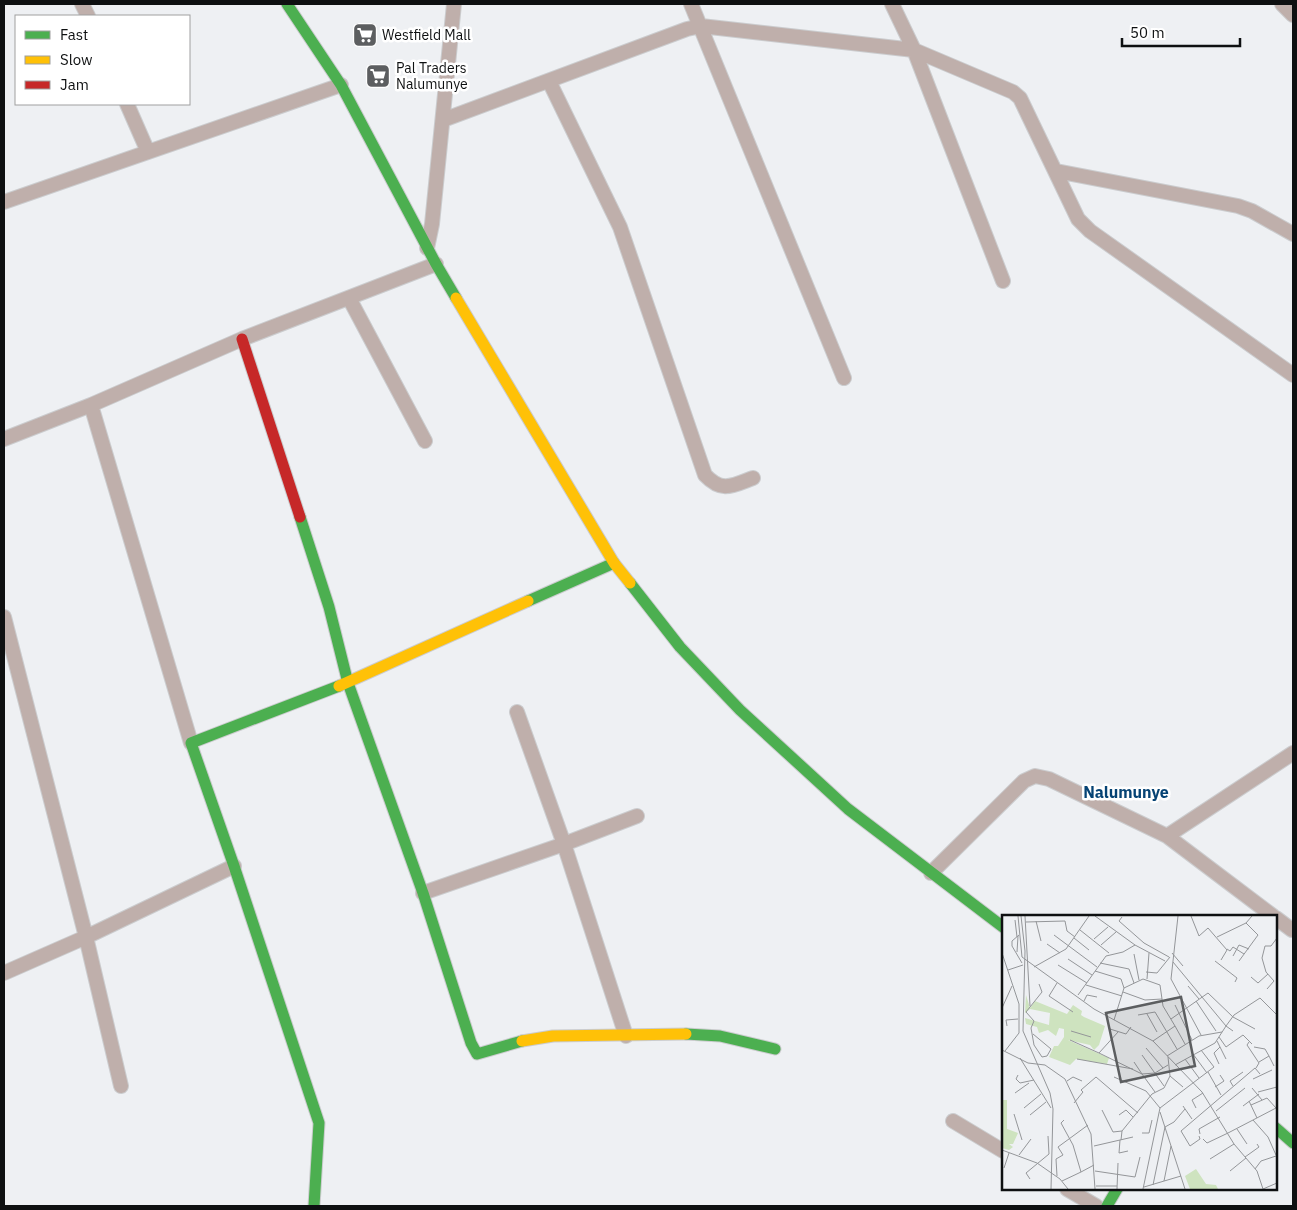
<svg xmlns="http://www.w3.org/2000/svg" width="1297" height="1210" font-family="'IBM Plex Sans',sans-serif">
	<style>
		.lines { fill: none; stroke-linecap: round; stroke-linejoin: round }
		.street-casing { stroke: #cbccce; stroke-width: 16 }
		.fast-casing { stroke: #cbccce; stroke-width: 13 }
		.slow-casing { stroke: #cbccce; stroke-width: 13 }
		.jam-casing { stroke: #cbccce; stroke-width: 13 }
		.street { stroke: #bfafab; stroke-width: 14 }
		.fast { stroke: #4caf50; stroke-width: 11 }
		.slow { stroke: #ffc107; stroke-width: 11 }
		.jam { stroke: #c62828; stroke-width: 11 }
		.labels { text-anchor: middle; stroke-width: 5; stroke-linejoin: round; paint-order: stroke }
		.poi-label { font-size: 14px; fill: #0e1011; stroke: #fff; text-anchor: start }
		.quarter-label { font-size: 16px; font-weight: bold; fill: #064374; stroke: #fff }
		.inset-road { fill: none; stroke: #949699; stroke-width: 1 }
		.view { fill: #5c5e60; fill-opacity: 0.15; stroke: #5c5e60; stroke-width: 2.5 }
		.inset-edge { fill: none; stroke: #0e1011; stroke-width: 2.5 }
	</style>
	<rect width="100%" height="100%" fill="#eef0f3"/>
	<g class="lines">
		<defs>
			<path id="street" d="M82,4L88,16
				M691,4L844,378
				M892,4L914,50L1013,92L1020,98L1078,219L1090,231L1293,375
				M1282,4L1293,15
				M549,81L620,227L705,475C722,493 732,486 753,478
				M127,104L148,152
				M443,120L687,29L701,26L914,50L1003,281
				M1056,171L1238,206L1252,211L1293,234
				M4,202L341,85
				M427,248L432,224L454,4
				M349,298L425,441
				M91,405L191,743
				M4,439L91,405L242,339L436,264
				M4,617L86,937L121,1086
				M517,712L564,844L626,1036
				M1167,836L1293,753
				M931,873L1024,781L1035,776L1049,779L1167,836L1273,916
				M423,893L564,844L637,816
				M1276,918L1292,930
				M4,973L86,937L234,866
				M953,1121L1003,1151
				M1067,1189L1096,1206"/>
			<path id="fast" d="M287,4L341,85L436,264L456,298
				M300,517L329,607L348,683L423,893L471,1043L477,1054L522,1041
				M630,583L680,647L740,710L848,809L1003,927
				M528,601L614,563
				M686,1034L720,1036L775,1049
				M1276,1128L1293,1143
				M314,1206L319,1123L234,866L191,743L339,686
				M1107,1206L1117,1189"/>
			<path id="slow" d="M456,298L614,563L630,583
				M339,686L528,601
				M522,1041L553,1036L686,1034"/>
			<path id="jam" d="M242,339L300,517"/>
		</defs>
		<use href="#street" class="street-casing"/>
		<use href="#fast" class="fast-casing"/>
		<use href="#slow" class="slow-casing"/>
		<use href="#jam" class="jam-casing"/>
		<use href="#street" class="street"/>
		<use href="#fast" class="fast"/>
		<use href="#slow" class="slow"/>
		<use href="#jam" class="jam"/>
	</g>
	<defs>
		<symbol id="supermarket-square" viewBox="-11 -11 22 22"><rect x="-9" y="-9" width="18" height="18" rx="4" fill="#5c5e60" stroke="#fff"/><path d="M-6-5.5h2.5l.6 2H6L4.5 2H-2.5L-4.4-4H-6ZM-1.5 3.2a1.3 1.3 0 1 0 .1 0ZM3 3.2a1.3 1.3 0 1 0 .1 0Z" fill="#fff"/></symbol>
	</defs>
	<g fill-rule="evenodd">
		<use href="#supermarket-square" x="351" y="21" width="28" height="28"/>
		<use href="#supermarket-square" x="364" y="62" width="28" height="28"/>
	</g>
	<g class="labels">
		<g class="poi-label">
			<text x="382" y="40">Westfield Mall</text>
			<text x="396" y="73">Pal Traders<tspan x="396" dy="16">Nalumunye</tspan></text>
		</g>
		<g class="quarter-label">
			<text x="1126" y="798">Nalumunye</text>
		</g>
	</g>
	<g transform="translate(1002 915)">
		<rect width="275" height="275" fill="#eef0f3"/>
		<path d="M24,80L28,93L33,86L65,99L71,90L80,96L79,100L82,102L103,111L97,130L92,135L88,130L66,125L107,143L105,149L74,144L68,150L47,142L52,131H56L62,122V114L57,113L54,121L46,115L37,118L35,112L24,109L23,103L47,110L48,98L28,94L23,98ZM0,185H5V216L0,214Z" fill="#cee3bf"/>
		<path d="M194,254L204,269L214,270L216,274H188L183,261Z" fill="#cee3bf"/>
		<path d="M0,212L16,218L11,229H7L11,232L7,235L0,233Z" fill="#cee3bf"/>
		<path class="inset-road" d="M16,1L20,42L92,94L151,126L200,177L232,229L255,256L261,274M19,1L23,36L21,116L48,178L51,194L49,274M23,1L28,91M93,1L133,30L163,46M189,1L197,21L206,13L225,35L219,45M120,2L117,6L142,28L167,42M13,5L15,22M34,6L39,26M24,7L63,6L65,16L73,22M78,15L107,38M17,20L10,26V31L20,48M52,20L95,52M215,22L244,8L250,1M72,23L87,35M92,24L106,12M45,29L58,38M99,30L114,17M263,31L260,43L264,57L272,66L265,74M263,31H269L275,23M225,34L228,36L231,32L242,39M15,37L16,21M0,38L17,89V118L3,136M170,38L181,51M132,39L137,65M231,41L237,30L247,34M66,44L90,60M213,46L235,63L233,67M237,46L256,20L244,8M171,47L224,111L213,128L173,150M98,48L127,54L132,68M56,50L85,68M32,52L64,34L87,1M6,55L21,50M93,56L119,64L122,73M144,57L155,58L168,42M249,62L256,68L266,59M145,64L147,38M169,64L176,1M169,64L199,120M55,68L47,81L71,97M84,70L120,81M186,71L197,84M121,77L143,85L160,84M76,80L104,41L121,37L133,30M82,86L85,80L95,82M194,86L214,116M173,90L190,125M0,93L10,71M145,99L155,117M136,100L153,97L175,134M231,102L253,114M169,104L206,78L231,102M112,105L122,73L141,64L158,70M5,111L4,105L16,104M173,111L183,129M108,114L124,119L129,112M69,116L89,122M231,116L224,111L232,100L258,83L275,100M116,117L97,138L140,159L153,177M31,119L49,134L45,141L40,142L32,130L29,113L32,106L24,97L40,77L37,69M217,122L224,132L241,120L250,129M68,125L97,138M151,126L173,111L161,91L158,70M215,126L224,144M247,127L245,130L257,148L254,153M252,132L263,134L267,141M144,133L161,153M0,135L26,148L43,150L63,164L89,219L93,274M191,139L205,158M140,140L162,171M165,141L197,121L220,117M18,143L49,193M75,144L131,154M183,144L197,163M132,147L140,159L153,158L166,150M257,147L267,141L272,151M217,149L212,138L218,132M206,157L219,180M16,160L14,164L18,168L32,165M168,161L181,172M112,162L144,176L158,193M251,164L270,155M65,166L71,162L80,166M231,171L228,166L241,157M213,172L222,166L218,160M250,173L260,185M256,177L275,172M13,178L27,168M247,186L255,203M72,188L81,177L79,175L94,162L136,198M249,190L265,183L274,193M181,191L190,204M241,191L257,179M22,193L39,179M194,193L190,185L201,178M100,195L111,217L120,216M214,196L243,173M158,197L183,274M12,199L20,225M28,200L44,187M117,200L124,195L131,202M62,205L59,208L71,230L79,257L92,250M251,205L274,193M235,214L245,229M140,218H147L150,205M226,218L251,205L266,222L274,240M198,219L197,214L218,202M197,221L198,224L188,231L179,216L253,153L258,159M201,224L205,228L226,218M118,225L117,238L126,236M119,225L120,216L150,179L162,173L168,161L166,142M92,231L131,222M0,235L35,248L58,264L66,274M17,240L29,224M243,242L257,232L255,229M208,244L232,229M2,253L7,238M253,254L259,246L274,241M93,256L133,262L138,242M228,256L244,243M55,261L54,244L61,240L56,232L86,210M28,264L24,258L47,239L46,221M60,266L79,257M162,266L169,231M151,270L163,212L172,207L183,194M94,271H115M142,272L179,261M115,274L116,248M141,274L158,193L212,152L199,135M261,274L275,268"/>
		<path class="view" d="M179,82L193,151L119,167L104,98Z"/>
		<rect width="275" height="275" class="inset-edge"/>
	</g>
	<rect width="1297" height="1210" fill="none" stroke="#0e1011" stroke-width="10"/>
	<rect x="15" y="15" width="175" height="90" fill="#ffffff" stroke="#9f9fa0"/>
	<rect x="25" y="31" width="25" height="8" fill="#4caf50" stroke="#9f9fa0"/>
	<text x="60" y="40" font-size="15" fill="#0e1011">Fast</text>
	<rect x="25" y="56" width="25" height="8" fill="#ffc107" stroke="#9f9fa0"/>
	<text x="60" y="65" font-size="15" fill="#0e1011">Slow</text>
	<rect x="25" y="81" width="25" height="8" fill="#c62828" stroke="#9f9fa0"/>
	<text x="60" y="90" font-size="15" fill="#0e1011">Jam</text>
	<path d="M1122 38v8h118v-8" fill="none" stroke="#0e1011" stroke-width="2.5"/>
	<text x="1130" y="38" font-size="15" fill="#0e1011" stroke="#ffffff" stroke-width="4" paint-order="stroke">50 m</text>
</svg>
